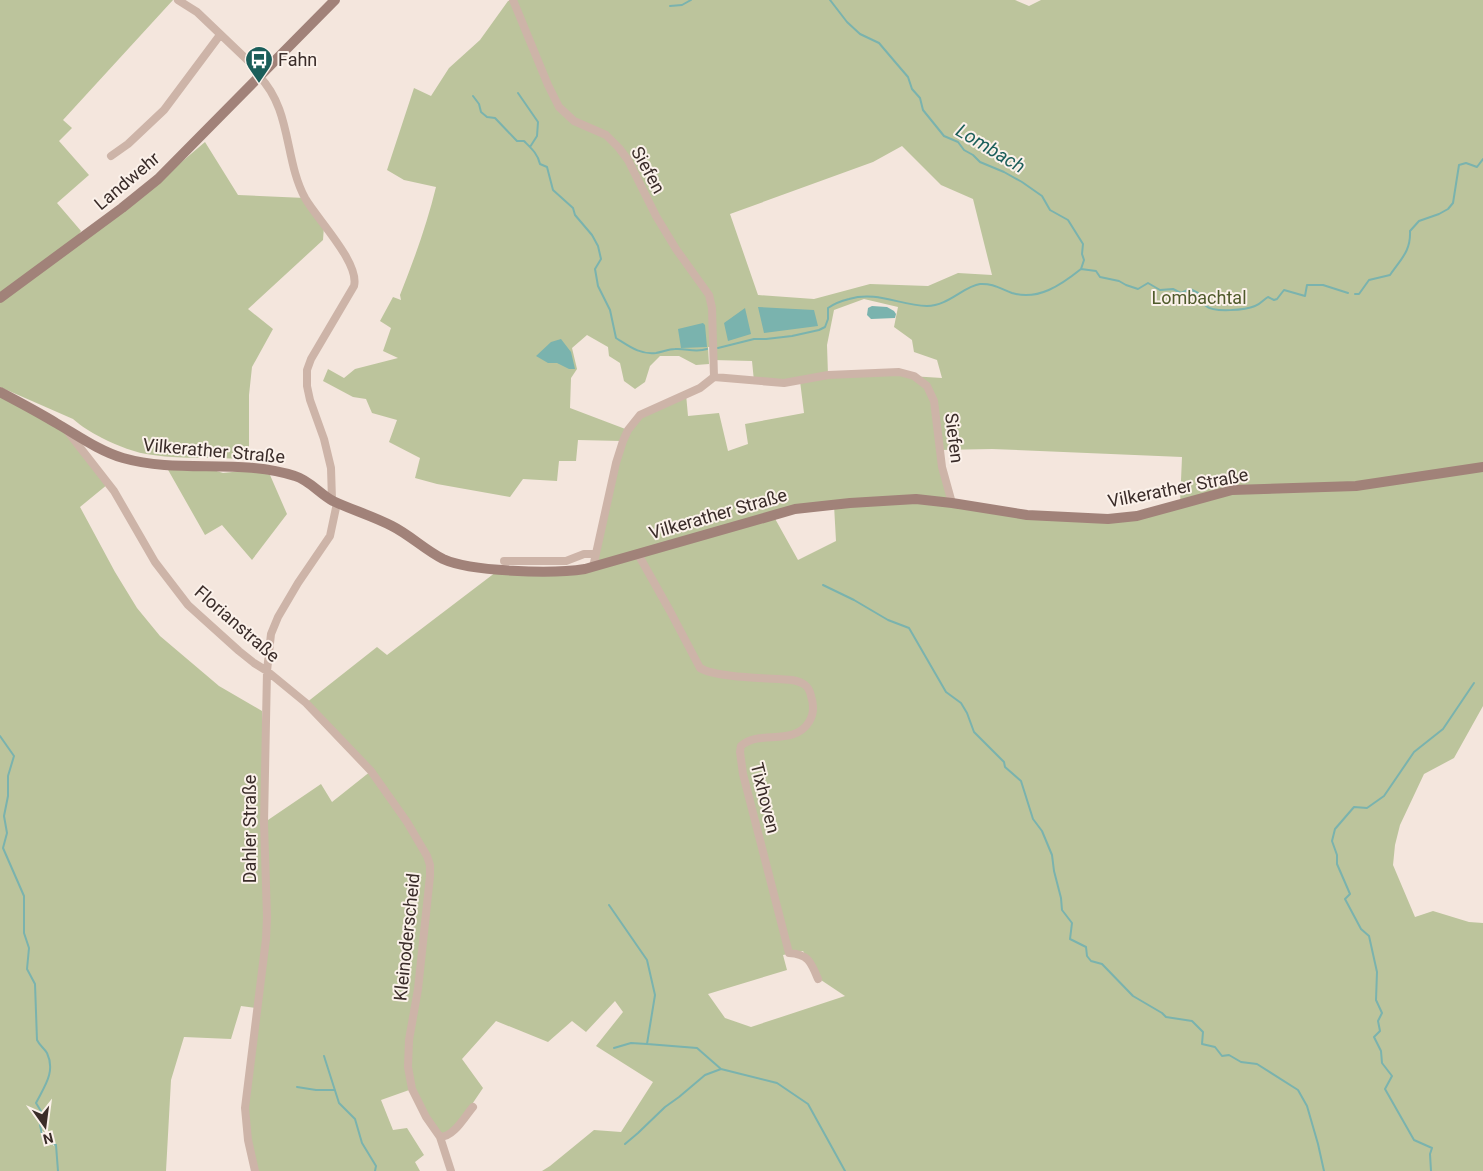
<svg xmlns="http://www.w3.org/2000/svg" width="1483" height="1171" font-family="Roboto,sans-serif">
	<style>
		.green { fill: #bcc49c; fill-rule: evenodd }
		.water { fill: #7ab3ae }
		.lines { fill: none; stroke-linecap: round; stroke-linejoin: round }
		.stream { stroke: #7ab3ae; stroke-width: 2 }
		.street { stroke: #cdb4a8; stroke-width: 8 }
		.secondary { stroke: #a18279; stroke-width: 10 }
		.labels { text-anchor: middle; stroke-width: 4; stroke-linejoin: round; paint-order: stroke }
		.poi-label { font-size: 18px; fill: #3a2c29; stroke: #fbf1ea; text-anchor: start }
		.street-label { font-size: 18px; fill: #3a2c29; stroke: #fbf1ea }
		.park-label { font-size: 18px; fill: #4f5a2b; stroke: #fbf1ea }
		.water-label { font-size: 19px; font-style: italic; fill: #1b5e5a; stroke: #fbf1ea }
	</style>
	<rect width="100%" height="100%" fill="#f4e6dd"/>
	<path class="green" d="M0,0H173L63,120L72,128L59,141L89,175L57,203L81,231L77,237L0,294Z
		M513,0H1015L1029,6L1041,0H1483V706L1454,758L1424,774L1400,825L1395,845L1393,865L1415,917L1433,911L1469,922L1483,923V1171H542L550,1166L594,1130L621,1132L653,1082L596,1046L623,1012L615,1001L586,1032L572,1021L548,1042L496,1021L462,1059L483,1088L456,1128L440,1137L412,1089L381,1100L393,1130L407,1128L424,1155L415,1162L420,1171H255L246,1124L257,1008L241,1006L231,1039L184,1037L171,1080L166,1171H0V396L63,427L108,484L80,507L115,572L137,608L160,636L219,686L262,711L266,918L268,820L321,784L332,802L371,771L306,703L377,647L387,655L500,569L593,567L622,441L578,440L576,461H559L557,481L523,479L510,497L437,484L415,478L420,458L389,442L397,420L372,413L366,399L353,397L323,381L328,369L344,378L355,369L398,358L383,351L391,328L380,321L393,297L401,300L400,295C414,260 427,224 436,187L404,180L387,170L414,88L431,96L449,68L480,40L508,1ZM902,146L941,185L973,199L992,275L958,273L928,286L870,284L814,299L758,295L730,214L873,162ZM864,299L898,307L894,327L912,340L914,352L937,360L942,378L863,373L828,375L827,345L834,310ZM587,335L608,347L609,356L620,363L624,381L635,389L645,382L650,366L660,356H679L696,365L709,364L708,347H712L713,360L752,361L754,381H800L804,413L745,424L748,444L728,451L719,413L688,416L686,394L635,420L628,430L570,408L571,378L577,369L572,348ZM992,449L1182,457L1180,504L1137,516L1027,515L952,503L940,450ZM834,505L836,541L798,560L773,515ZM803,951L821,980L845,996L751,1027L725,1018L708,994L787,970L783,955Z
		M205,142L238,195L305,198L324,226L323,240L248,309L273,329L252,367L249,395V460C217,456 184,460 153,455C135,453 118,446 102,438C91,432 82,427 73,419L0,387V303L125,210Z
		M167,468H207L223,473L251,470L270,475L287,514L252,560L222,525L205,535Z"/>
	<path class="water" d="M872,306L887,307L894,311L896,314L895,318L871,319L867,315L868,308Z
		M758,307L814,310L818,326L764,333Z
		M745,308L751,334L728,341L724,323Z
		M703,323L705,325L707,347L681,348L678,329Z
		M561,339L571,352L575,369H569L557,363H548L536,356L551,342Z"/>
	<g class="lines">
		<path class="stream" d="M830,0L847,22L860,34L879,43L896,63L908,77L912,89L920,98L923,110L944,136L958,142L964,150L973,155L980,162L1004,172L1022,182L1042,196L1050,210L1068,220L1083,244L1082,254L1084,260L1081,269L1096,271L1100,277L1119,281L1126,285L1138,289L1148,283L1160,290L1173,289L1181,293L1190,289L1198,293C1200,297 1201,303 1206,306C1214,313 1246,310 1255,306C1261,304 1263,300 1268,297L1274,300L1277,299L1284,290L1305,296L1307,285H1323L1348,293
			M670,6L682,5L691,0
			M518,93L538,122L537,136L530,147
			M473,96L479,104L481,112L487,117L495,118L517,141H524C531,148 538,154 540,164L547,167L553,190L573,208L575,215L592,235L598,246L601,259L595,269L598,286L610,310L616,338C629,346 640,355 656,353C662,352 669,349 675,349C686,348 695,353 707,349
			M1355,294H1359L1369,280L1390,275C1401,259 1411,251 1410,231L1419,221L1439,214L1448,209L1453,203L1459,165L1466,163L1477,167L1483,159
			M718,348L754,339H766L792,336L819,330L825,327L828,319V308C835,303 841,301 849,299C877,291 899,305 927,306C948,306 964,286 980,284C992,283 1001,289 1012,293C1038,301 1061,285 1081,269
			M823,585L854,600L888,620L909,628L946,692L961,703L967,713L974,732L1004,762L1005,767L1021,781L1033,819L1042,831L1052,855L1054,871L1061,898L1062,910L1072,923L1070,939L1086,947L1087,956L1091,961L1102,964L1133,996L1162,1013L1166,1017L1192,1021L1203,1032L1202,1044L1215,1047L1222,1056L1229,1055L1241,1062L1257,1064L1298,1090L1307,1106L1318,1144L1324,1171
			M0,736L14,756L8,776V796L4,816L7,833L3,848L24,896V933L29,948L27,969L35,984L37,1040C40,1046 44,1048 47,1053C56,1072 44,1087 36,1103L44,1116L40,1125L43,1139L56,1145L58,1171
			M609,905L647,960L655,995L647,1044L697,1048L721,1069L777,1083L808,1104L845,1171
			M614,1048L631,1043L647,1044
			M324,1056L339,1103L355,1119L362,1143L376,1166L375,1171
			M297,1087L316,1090H335
			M625,1144L638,1133L665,1107L679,1097L705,1075L721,1069
			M1431,1171L1430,1154L1432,1148L1414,1140L1385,1089L1392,1076L1382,1063L1381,1051L1374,1037L1380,1031L1378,1021L1382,1013L1376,1000L1377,972L1369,936L1361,929L1345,899L1350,894L1337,864V855L1332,841L1335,829L1354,807L1367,808L1384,796L1414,752L1443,729L1474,683"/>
		<path class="street" d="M178,0L197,12L262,74
			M513,0L548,85L559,107L574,121L606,135L619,148L628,160L656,216L676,249L709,295L712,308L714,377
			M259,76C292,110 284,159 305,198C317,219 360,263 354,286L311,359L307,370V386L310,400L324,439L331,468L332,500
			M111,156L128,144L164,110L220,35
			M68,432L114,491L155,562L188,605L239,651L254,663L267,671L306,703L371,771L407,822L427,856L430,865V876L418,989L409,1040L408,1067L412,1089L426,1117L440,1137L451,1171
			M638,554L670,611L700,668C716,678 771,678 792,680C802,682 809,685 811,696C814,705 814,714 809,722C793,747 760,729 741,746L740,752L743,774L789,953C808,954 811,962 818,979
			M504,561H566L584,554H595
			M593,567L616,463L623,441L628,430L640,415L700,388L714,377L784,383L828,375L899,372L914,376L927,386L934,401L942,467L952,503
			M440,1137C454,1137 465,1116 473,1107
			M255,1171L248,1140L245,1108L266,939L267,917L264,823L267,671L271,634L278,617L298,583L330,536L337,503"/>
		<path class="secondary" d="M0,298L122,208L158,179L335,0
			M0,392C19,402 38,412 56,423C77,435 99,451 123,458C179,474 240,458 295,476C309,480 320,494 333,501C352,510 373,516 392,526C410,535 425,550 443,559C471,572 553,574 585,569L795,509L850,503L916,499L952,503L1027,515L1108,519L1137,516L1232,490L1356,486L1483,467"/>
	</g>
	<defs>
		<symbol id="bus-pin" viewBox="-11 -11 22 30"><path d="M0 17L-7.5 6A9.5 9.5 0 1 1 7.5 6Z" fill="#1b5e5a" stroke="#fbf1ea"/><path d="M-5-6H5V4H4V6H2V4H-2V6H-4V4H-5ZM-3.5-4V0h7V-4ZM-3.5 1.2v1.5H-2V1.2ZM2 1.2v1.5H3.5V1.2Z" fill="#fff"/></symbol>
	</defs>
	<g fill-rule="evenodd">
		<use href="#bus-pin" x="243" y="44" width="32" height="43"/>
	</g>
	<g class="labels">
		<g class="poi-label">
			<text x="278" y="66">Fahn</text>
		</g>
		<g class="street-label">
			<text transform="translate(648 170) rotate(61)" y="6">Siefen</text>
			<text transform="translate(127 181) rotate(-40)" y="6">Landwehr</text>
			<text transform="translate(954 438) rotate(83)" y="6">Siefen</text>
			<text transform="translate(214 451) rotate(5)" y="6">Vilkerather Straße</text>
			<text transform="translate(1178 488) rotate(-11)" y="6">Vilkerather Straße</text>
			<text transform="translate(718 514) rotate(-16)" y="6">Vilkerather Straße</text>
			<text transform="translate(237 624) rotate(41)" y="6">Florianstraße</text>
			<text transform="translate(765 798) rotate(76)" y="6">Tixhoven</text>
			<text transform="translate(250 829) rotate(-90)" y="6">Dahler Straße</text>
			<text transform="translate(407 937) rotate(-84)" y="6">Kleinoderscheid</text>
		</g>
		<g class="park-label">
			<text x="1199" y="304">Lombachtal</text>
		</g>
		<g class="water-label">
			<text transform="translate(991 148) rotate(31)" y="7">Lombach</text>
		</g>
	</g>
	<g transform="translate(45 1126) rotate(166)" stroke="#fbf1ea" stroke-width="4" paint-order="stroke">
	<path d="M0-4L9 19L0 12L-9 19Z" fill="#3a2c29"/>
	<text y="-8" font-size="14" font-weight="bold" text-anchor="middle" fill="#3a2c29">N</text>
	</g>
</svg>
